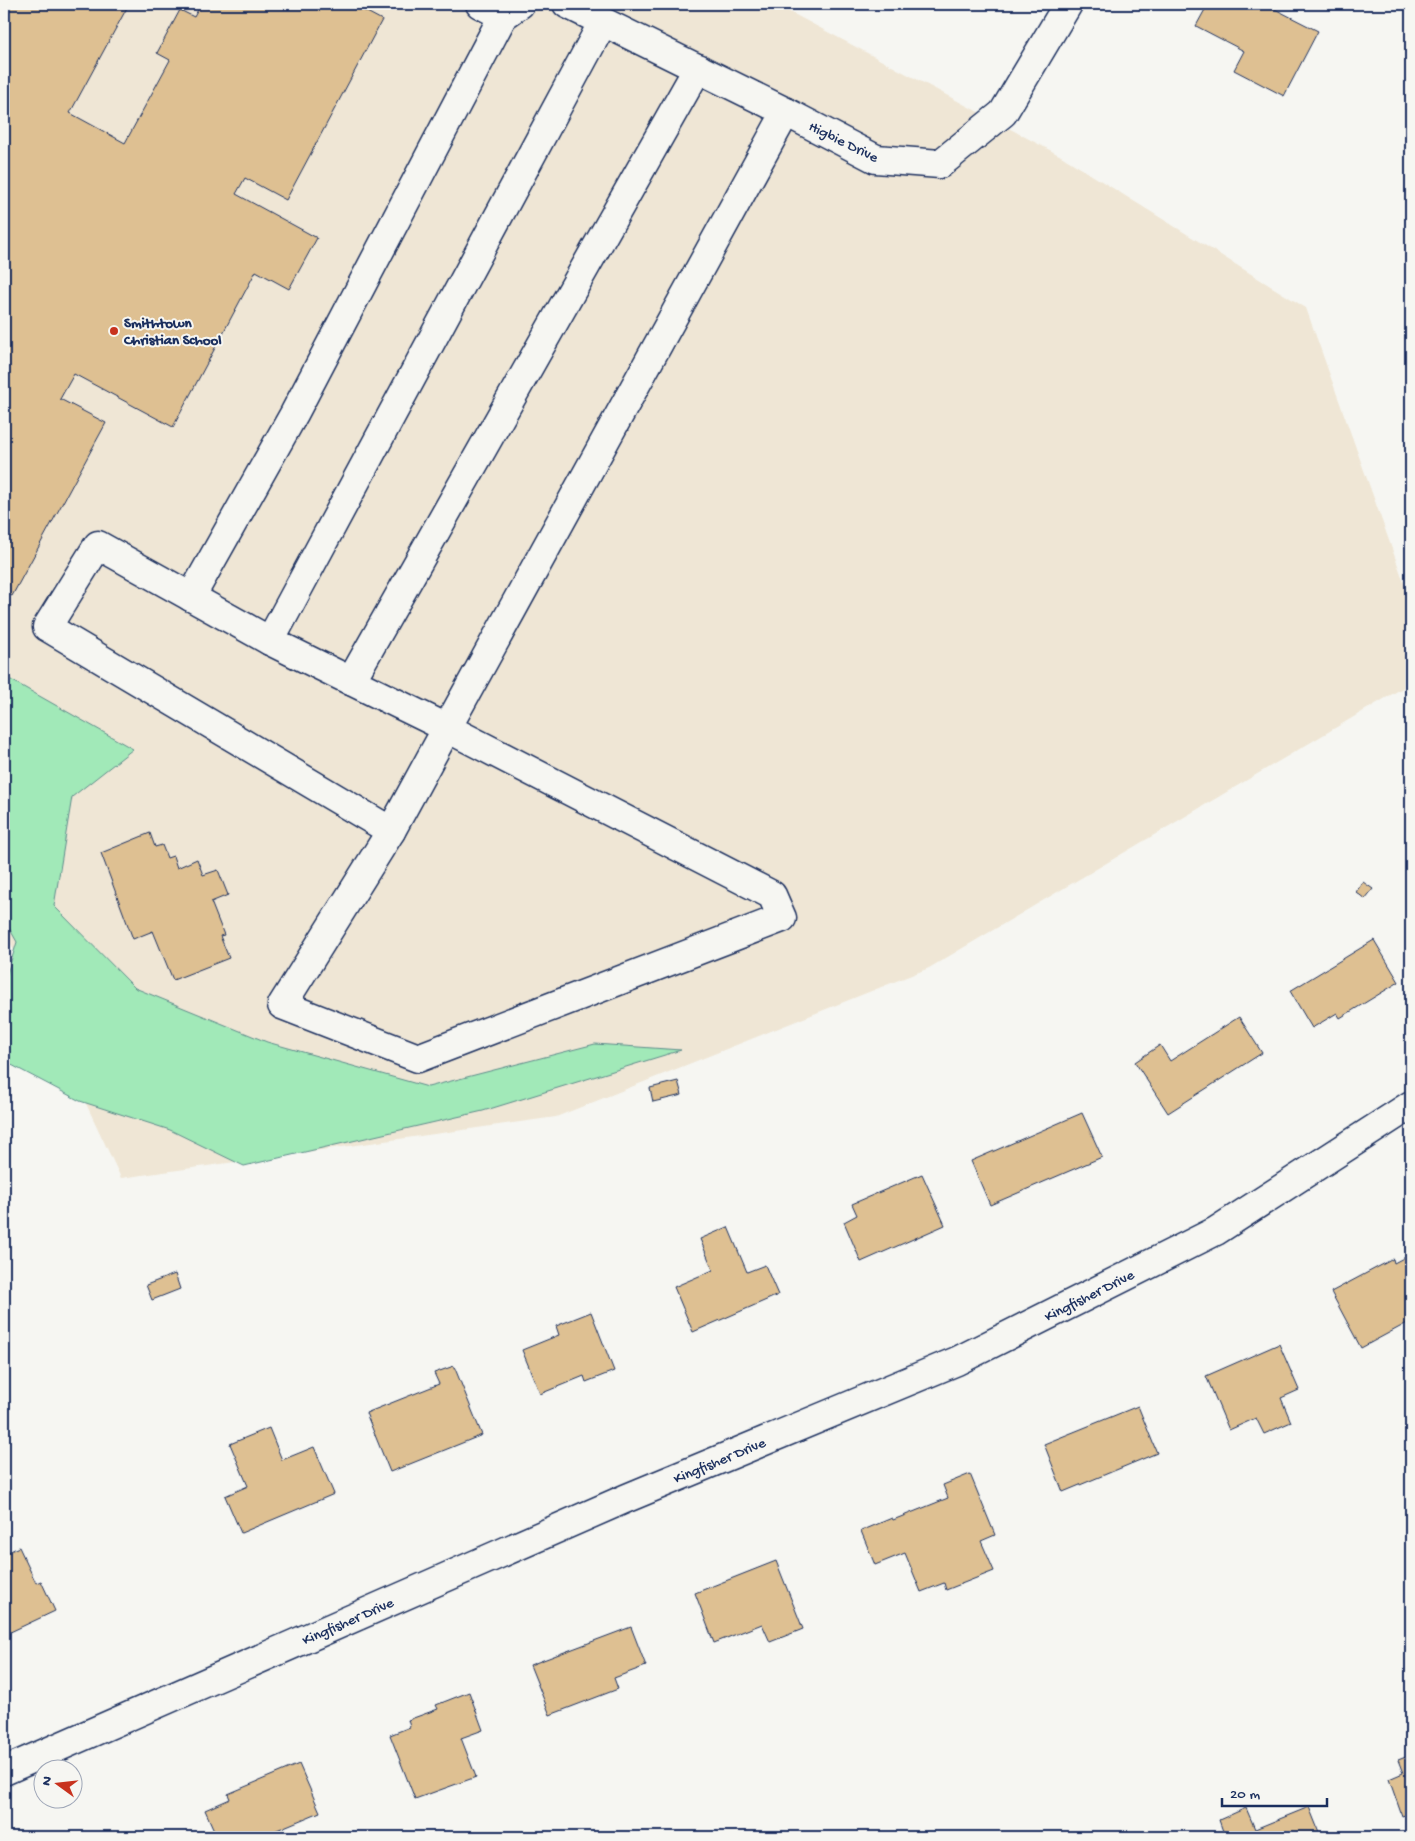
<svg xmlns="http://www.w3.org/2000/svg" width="1415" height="1841" font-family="'Gochi Hand',sans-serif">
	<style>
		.built { fill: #efe6d5 }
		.green { fill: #a1e9b8; stroke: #5e8c8b }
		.building { fill: #dec092; stroke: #1b2f5e }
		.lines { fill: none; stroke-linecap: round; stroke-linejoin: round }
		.minor-casing { stroke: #1b2f5e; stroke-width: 31 }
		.minor { stroke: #f6f6f2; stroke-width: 28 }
		.poi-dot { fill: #c8321e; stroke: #f6f6f2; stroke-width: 2 }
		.labels { text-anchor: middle; stroke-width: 4; stroke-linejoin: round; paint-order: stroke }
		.street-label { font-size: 15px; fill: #1b2f5e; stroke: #f6f6f2 }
		.poi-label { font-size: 15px; font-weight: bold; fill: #1b2f5e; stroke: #f6f6f2; text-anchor: start }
	</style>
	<rect width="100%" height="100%" fill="#f6f6f2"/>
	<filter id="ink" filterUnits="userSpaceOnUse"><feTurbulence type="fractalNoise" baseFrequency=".02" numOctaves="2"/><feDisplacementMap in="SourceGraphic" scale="10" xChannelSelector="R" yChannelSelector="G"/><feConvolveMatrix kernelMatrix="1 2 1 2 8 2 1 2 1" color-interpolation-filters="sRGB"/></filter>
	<g filter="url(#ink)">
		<path class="built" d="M4,4H775L1061,156L1306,308L1411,602V683L929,968L556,1117L121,1178L4,929Z"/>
		<path class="green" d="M4,676L133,749L72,797L54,906L135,988L267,1042L428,1087L595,1044L681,1050L483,1111L244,1166L170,1130L80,1101L4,1061V983L17,942L4,919Z"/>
		<path class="building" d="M4,4H129L70,113L125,143L170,60L157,53L180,10L194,17L201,4H352L382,20L286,200L245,178L236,194L317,238L289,289L256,271L173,427L74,374L60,399L106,423L12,596L4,592Z
			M1208,4H1265L1318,31L1284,96L1234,70L1244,51L1196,26Z
			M150,833L155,847L162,845L167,858L173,856L177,868L197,859L203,875L218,870L228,895L211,902L224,935L220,936L229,958L173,980L153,931L133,939L101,853Z
			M1363,882L1373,889L1365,899L1356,892Z
			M1374,940L1399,982L1340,1018L1337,1013L1312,1028L1290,991Z
			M1239,1017L1262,1053L1168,1113L1135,1062L1160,1045L1170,1061Z
			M678,1081L682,1095L653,1102L650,1088Z
			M1082,1113L1102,1157L990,1205L971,1161Z
			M922,1174L945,1225L861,1262L844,1222L857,1215L852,1204Z
			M728,1227L747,1272L765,1265L778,1295L693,1332L674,1287L713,1270L700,1239Z
			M1411,1254V1321L1361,1348L1331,1292L1393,1259L1394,1263Z
			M175,1274L180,1289L152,1300L146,1285Z
			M591,1312L614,1371L586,1382L584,1376L540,1394L522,1350L559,1335L556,1326Z
			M1279,1344L1299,1390L1281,1398L1291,1422L1264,1434L1256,1418L1229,1430L1206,1376Z
			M454,1366L482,1435L390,1472L366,1413L439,1384L434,1373Z
			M1138,1406L1157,1453L1063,1492L1044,1444Z
			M269,1428L282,1460L314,1447L334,1494L241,1533L225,1496L248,1486L230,1444Z
			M970,1474L995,1535L981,1541L994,1571L946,1590L944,1583L921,1592L905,1553L875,1565L861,1531L892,1518L893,1520L948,1498L943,1485Z
			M19,1547L36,1583L41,1581L55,1611L4,1635V1554Z
			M776,1561L803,1629L770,1642L762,1624L714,1643L695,1593Z
			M631,1627L646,1666L614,1678L618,1689L550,1715L530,1665Z
			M469,1692L483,1730L461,1738L476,1777L415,1799L390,1735L410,1727L408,1720L438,1709L436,1705Z
			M1411,1755V1813L1402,1816L1389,1779L1403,1773L1398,1760Z
			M299,1764L320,1812L260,1837H217L205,1810L230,1799L228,1794Z
			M1309,1807L1321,1837H1225L1219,1820L1246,1808L1255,1829Z"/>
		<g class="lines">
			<defs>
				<g id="minor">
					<path d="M480,4L503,16"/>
					<path d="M567,4L786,112L876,159L940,164L1003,113L1068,4"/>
					<path d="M603,22L270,641L98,545L47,627L391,831L282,1005L418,1058L782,918L772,895L447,728L786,112"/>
					<path d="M191,597L294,414L503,16L520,4"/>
					<path d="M270,641L351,681"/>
					<path d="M391,831L447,728L351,681L698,68"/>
					<path id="s1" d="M4,1771L627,1498L957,1361L1216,1231L1411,1105"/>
				</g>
			</defs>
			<use href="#minor" class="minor-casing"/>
			<use href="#minor" class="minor"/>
		</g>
	</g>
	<circle class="poi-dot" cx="114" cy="331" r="5"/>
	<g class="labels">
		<g class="street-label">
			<text transform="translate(844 141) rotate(26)" y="5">Higbie Drive</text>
			<text dy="5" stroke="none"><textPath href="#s1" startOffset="1185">Kingfisher Drive</textPath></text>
			<text dy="5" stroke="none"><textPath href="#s1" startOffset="780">Kingfisher Drive</textPath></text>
			<text dy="5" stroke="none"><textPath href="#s1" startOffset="375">Kingfisher Drive</textPath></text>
		</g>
		<g class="poi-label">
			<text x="124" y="327">Smithtown<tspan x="124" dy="17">Christian School</tspan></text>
		</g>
	</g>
	<rect width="1415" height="1841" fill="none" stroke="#f6f6f2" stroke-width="20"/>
	<rect x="10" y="10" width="1395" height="1821" fill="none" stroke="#1b2f5e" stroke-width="2" filter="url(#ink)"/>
	<g transform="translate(58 1784) rotate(285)"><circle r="24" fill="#f6f6f2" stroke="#9ea6b7"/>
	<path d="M0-4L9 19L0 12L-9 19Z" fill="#c8321e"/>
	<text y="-8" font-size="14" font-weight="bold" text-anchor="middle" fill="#1b2f5e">N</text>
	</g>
	<path d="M1222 1798v8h105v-8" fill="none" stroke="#1b2f5e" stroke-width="2.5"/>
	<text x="1230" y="1798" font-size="15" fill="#1b2f5e" stroke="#f6f6f2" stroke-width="4" paint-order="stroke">20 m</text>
</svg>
